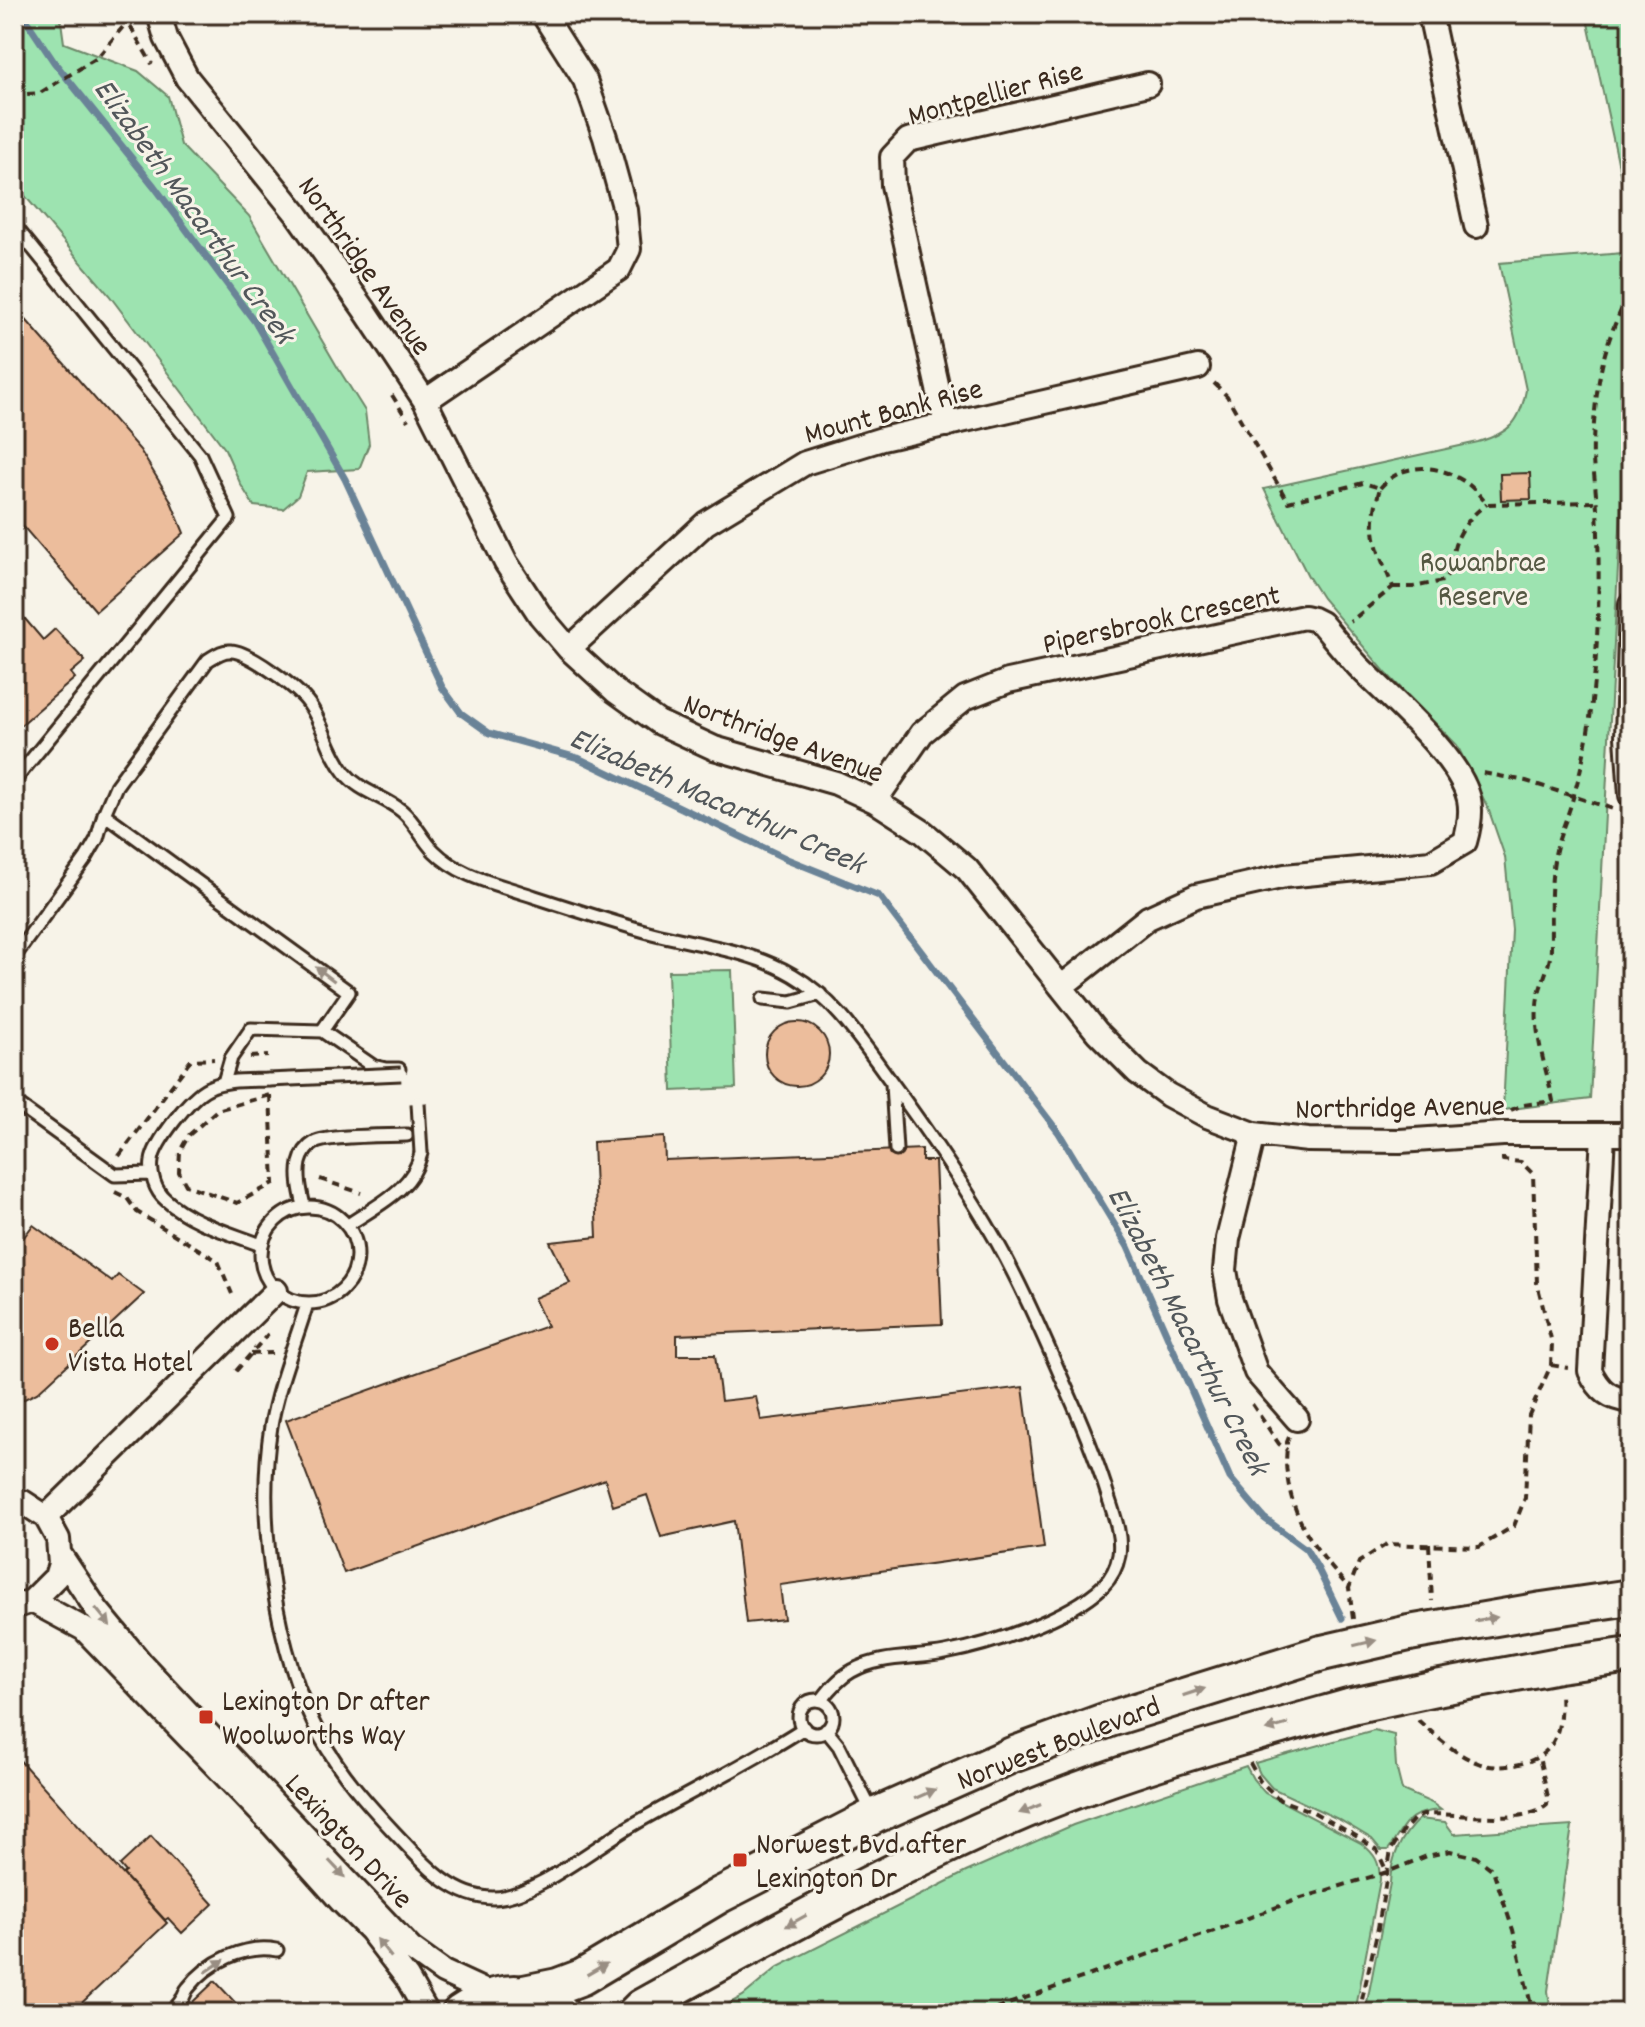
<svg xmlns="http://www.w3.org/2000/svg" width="1645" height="2027" font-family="Dekko,sans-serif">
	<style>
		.green { fill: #9de3b0; stroke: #6c8667; stroke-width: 2 }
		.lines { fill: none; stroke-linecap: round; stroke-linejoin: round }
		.stream { stroke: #6a8397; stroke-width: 7 }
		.building { fill: #ecbd9c; stroke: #3b2a1e; stroke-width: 2 }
		.lane-casing { stroke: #3b2a1e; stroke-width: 17 }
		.street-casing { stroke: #3b2a1e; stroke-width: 28 }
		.primary-casing { stroke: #3b2a1e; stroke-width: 40 }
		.path { stroke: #3b2a1e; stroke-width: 4; stroke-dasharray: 8 6; stroke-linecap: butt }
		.lane { stroke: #f7f3e8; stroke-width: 11 }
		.street { stroke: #f7f3e8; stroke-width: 22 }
		.primary { stroke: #f7f3e8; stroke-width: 34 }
		.lane-bridge-casing { stroke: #3b2a1e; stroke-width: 17; stroke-linecap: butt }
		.primary-bridge-casing { stroke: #3b2a1e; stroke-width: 40; stroke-linecap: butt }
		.lane-bridge { stroke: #f7f3e8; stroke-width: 11 }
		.primary-bridge { stroke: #f7f3e8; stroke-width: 34 }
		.oneway { fill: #998e83 }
		.poi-dot { fill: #c8321e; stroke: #f7f3e8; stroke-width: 3 }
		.labels { text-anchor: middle; stroke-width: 6; stroke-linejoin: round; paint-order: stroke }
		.street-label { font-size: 30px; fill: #3b2a1e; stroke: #f7f3e8 }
		.park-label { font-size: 30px; fill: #545842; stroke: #f7f3e8 }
		.poi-label { font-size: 30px; fill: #3b2a1e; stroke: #f7f3e8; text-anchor: start }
		.water-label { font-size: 32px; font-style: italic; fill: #52575a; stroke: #f7f3e8 }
	</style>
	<rect width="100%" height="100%" fill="#f7f3e8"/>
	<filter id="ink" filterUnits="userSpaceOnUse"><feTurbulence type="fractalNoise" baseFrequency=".0125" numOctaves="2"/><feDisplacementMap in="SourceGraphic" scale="16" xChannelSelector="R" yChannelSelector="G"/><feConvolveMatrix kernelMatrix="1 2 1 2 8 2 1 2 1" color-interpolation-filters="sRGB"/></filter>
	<g filter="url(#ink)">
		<path class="green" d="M14,14H20L24,19V14H60L64,43L138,71L168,96L181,145L249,216L338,368L365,411L369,444L359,469L307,472L298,496L283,509L254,506L241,485L225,449L109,295L14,183Z
			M1586,14H1631V452L1622,491L1590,1099L1503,1110L1512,930L1505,857L1488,808L1457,745L1386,673L1322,598L1308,576L1264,489L1478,442C1509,433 1520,423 1526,390L1499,263L1623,253L1626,206L1617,157Z
			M732,970L736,1088L672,1091L668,971Z
			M1374,1730L1394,1735L1396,1766L1402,1790L1432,1803L1441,1810C1404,1813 1407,1824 1388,1850H1381L1372,1839L1340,1820L1272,1788L1260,1774L1255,1763Z
			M1246,1766L1253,1779L1265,1793L1361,1843C1375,1854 1380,1862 1380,1880L1355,2013H712L743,1996L778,1967L966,1872L1073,1825Z
			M1419,1819L1445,1822L1454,1834L1572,1826L1548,1991L1551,2013H1365L1390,1883C1391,1857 1400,1837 1419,1819Z"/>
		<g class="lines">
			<path class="stream" d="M22,14L54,62L154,186L255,322L345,479L442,687L461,713L489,733L578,758L787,859L879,896L1059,1133L1128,1247L1230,1478L1264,1518L1306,1549L1318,1569L1342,1618"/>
		</g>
		<path class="building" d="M14,306L140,450L170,499L184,533L96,611L14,516Z
			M1530,473L1531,499L1501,500L1500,474Z
			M14,606L43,640L55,629L85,661L71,673L75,678L14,731Z
			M765 1054a32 32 0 1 1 64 0a32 32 0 1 1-64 0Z
			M664,1137L665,1160L922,1149V1161H935L942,1324L677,1335V1355H715L721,1401L756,1397L761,1420L1023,1387L1044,1548L780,1585L784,1619L746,1623L734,1521L661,1537L647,1495L613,1506L605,1479L344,1573L286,1420L547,1326L534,1298L570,1283L550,1242L597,1237L593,1142Z
			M33,1225L112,1282L118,1275L144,1294L37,1393L14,1404V1230L24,1237Z
			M14,1754L167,1923L71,2013H14Z
			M151,1836L213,1904L182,1933L168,1918L165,1920L123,1874L126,1872L120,1865Z
			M215,1981L245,2013H181Z"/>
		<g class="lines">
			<defs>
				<path id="lane" d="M14,225L200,455L229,518L14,781
					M104,814L349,992L322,1031
					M14,957L86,858L97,839L104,814L116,786L208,660C215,656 222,650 231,651C248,651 299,689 309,704C324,725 328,752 345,773C360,792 384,796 402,811C415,822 422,839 434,851C458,875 489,882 520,892C563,906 608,921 652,933C700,945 750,950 793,975C833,998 860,1039 887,1076C926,1129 964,1184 997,1242C1025,1292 1048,1347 1071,1399C1085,1431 1098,1463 1108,1496C1114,1515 1122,1535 1119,1555C1117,1566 1111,1578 1103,1586C1068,1619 992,1644 945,1653C914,1659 880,1655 852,1671C839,1678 830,1689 821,1701
					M763,999L791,1002L820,994
					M224,1082L231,1058L251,1029L322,1031L373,1066L386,1069H399
					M892,1084L896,1150
					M14,1102L115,1175L152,1174
					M304,1206C301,1193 297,1177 300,1163C302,1155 307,1147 314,1143C329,1135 386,1136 407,1135
					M261 1255a48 48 0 1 1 96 0a48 48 0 1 1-96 0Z
					M348,1225C377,1205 413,1190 421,1153
					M261,1245C230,1233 191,1223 166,1200C155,1191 150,1174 152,1161C154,1143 191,1096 208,1088C226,1079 249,1081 269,1080
					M307,1304C295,1344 278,1384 271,1426C256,1521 275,1652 321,1738C341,1774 367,1803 395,1833C421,1860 451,1898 493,1898C534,1898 598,1844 636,1823C692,1791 750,1763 804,1728
					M799 1717a17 17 0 1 1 34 0a17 17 0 1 1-34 0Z
					M826,1730L839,1746L872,1812
					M169,2013C174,2009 179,2005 182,1999C185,1996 185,1991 188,1988C208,1962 245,1944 277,1950"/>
				<path id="street" d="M159,14L166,38L187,78L296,213L364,309L425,401L506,563L540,615L569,649L615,691L658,722L714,748L836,783L875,801L923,832L967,869L1097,1032L1138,1073L1168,1095L1207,1116L1254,1134L1308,1140L1400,1141L1503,1134H1631
					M1430,14L1476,226
					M425,401L619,269L629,249L625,210L605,137L585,80L543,14
					M946,425L893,185L892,157L908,140L1148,84
					M1631,604L1627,737L1631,795
					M569,649L706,523L805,463L882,439L1198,367
					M875,801L922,733L965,698L1008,681L1304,617L1313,619L1321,623C1333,637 1345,652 1358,666C1390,698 1459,756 1469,799C1472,814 1469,828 1465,842L1431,862L1285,876L1196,896L1148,918L1061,987
					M1254,1134L1228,1239L1225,1270L1230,1299L1256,1372L1297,1419
					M1603,1135L1590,1371C1599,1390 1609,1399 1631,1401
					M14,1501L23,1502L46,1517L58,1539L60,1564L56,1577L32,1601L14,1607
					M46,1517L276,1291
					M59,1553L97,1610L141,1663L411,1949L443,1972L495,1996
					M32,1601L84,1629L272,1824L340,1900L370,1930L407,1978L427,2013"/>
				<path id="primary" d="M1409,1633L1542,1610L1631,1597
					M1436,1688L1559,1665L1631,1655
					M524,1993L558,1986L582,1977L720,1895L874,1816L1012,1755L1110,1719L1322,1653
					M460,2013C494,1989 530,1984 562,2013
					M635,2013L641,2007C767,1937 891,1868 1024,1811C1130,1767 1242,1737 1352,1706"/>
			</defs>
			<use href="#lane" class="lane-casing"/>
			<use href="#street" class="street-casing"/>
			<use href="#primary" class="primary-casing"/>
			<path class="path" d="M123,14L152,64
				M14,89L27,94L40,93L97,58L127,22
				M1214,383L1227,396L1288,502L1363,483L1380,488C1367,533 1376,546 1393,587L1350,622
				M392,395L408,421
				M1380,488C1402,462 1437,463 1465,482C1473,487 1480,496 1487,504L1596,502
				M1393,587H1413L1443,581C1456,564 1450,562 1455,545C1461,528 1473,513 1487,504
				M1483,773L1526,781L1613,809
				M250,1057L268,1056
				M270,1095L274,1183L237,1203L186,1185L179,1172L180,1151L189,1135L217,1110Z
				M1511,1110L1523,1105L1553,1101C1547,1070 1534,1037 1537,1005C1538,986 1551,968 1551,947C1551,914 1549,882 1556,850C1560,833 1568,816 1573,798C1583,764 1590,727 1593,691C1599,631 1600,569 1597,509C1596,487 1592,465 1593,443C1595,388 1603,339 1631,292
				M119,1156L191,1060L214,1059
				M320,1179L361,1193
				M115,1192L127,1198L137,1212L218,1261L232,1294
				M251,1354L272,1353
				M1551,1365L1568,1368
				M236,1371L268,1334
				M1252,1404L1279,1444L1287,1450
				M1289,1437L1287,1442C1287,1452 1285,1463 1287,1473C1292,1521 1318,1553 1349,1588
				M1429,1544L1432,1601
				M1353,1619L1349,1588L1359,1562L1387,1544L1479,1547L1514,1526L1525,1498L1529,1415L1551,1365L1552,1343L1537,1283L1533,1174L1521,1162L1503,1160V1155
				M1418,1720C1437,1737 1455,1754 1478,1763C1491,1768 1502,1767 1515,1765C1558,1757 1562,1729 1560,1691
				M1250,1763L1260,1781L1280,1800L1313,1812L1356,1836L1377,1850L1386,1870
				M983,2013L1214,1931L1298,1899L1387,1872L1427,1856L1450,1851L1476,1857L1493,1870L1513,1930L1533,2013
				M1359,2013L1378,1928L1391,1850L1404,1830L1414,1819L1423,1815C1454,1811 1523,1827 1547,1805L1548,1797L1539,1757"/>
			<use href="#lane" class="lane"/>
			<use href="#street" class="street"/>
			<use href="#primary" class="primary"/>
			<defs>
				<path id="lane-bridge" d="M269,1080L401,1074
					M418,1103L421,1153"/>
				<path id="primary-bridge" d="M1322,1653L1409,1633
					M1352,1706L1436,1688"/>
			</defs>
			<use href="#lane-bridge" class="lane-bridge-casing"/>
			<use href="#primary-bridge" class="primary-bridge-casing"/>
			<use href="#lane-bridge" class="lane-bridge"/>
			<use href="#primary-bridge" class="primary-bridge"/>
		</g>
		<defs><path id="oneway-solid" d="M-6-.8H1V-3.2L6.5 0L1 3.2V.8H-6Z" transform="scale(2)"/></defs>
		<g class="oneway">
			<use href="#oneway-solid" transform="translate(325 974) rotate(-143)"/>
			<use href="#oneway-solid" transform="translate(103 1617) rotate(51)"/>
			<use href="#oneway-solid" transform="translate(1486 1619) rotate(-9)"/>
			<use href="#oneway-solid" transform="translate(1365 1643) rotate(-13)"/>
			<use href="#oneway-solid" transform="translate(1194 1692) rotate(-18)"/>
			<use href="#oneway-solid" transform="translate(1277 1727) rotate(164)"/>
			<use href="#oneway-solid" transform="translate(925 1794) rotate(-24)"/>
			<use href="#oneway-solid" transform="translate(1030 1809) rotate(158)"/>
			<use href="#oneway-solid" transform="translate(337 1869) rotate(47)"/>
			<use href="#oneway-solid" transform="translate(796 1921) rotate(151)"/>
			<use href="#oneway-solid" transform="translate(384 1948) rotate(-128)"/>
			<use href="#oneway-solid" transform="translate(215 1966) rotate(-34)"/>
			<use href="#oneway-solid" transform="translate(597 1969) rotate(-30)"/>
		</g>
	</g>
	<g class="poi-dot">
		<circle cx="52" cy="1344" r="8"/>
		<rect x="198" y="1709" width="16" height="16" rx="4"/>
		<rect x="732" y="1852" width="16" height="16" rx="4"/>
	</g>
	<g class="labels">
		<g class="street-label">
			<text transform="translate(995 92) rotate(-15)" y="10">Montpellier Rise</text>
			<text transform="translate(366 265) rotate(55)" y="10">Northridge Avenue</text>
			<text transform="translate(893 410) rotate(-15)" y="10">Mount Bank Rise</text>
			<text transform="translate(1161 618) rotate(-12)" y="10">Pipersbrook Crescent</text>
			<text transform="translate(784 737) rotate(20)" y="10">Northridge Avenue</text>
			<text transform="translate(1400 1106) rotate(-1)" y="10">Northridge Avenue</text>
			<text transform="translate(1058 1742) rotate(-21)" y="10">Norwest Boulevard</text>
			<text transform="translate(350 1840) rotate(47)" y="10">Lexington Drive</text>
		</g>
		<g class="park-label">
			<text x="1483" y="571">Rowanbrae<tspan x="1483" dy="34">Reserve</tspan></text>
		</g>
		<g class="poi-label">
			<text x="68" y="1337">Bella<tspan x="68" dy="34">Vista Hotel</tspan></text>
			<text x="222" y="1710">Lexington Dr after<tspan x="222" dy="34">Woolworths Way</tspan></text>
			<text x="756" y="1853">Norwest Bvd after<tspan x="756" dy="34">Lexington Dr</tspan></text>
		</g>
		<g class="water-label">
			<text transform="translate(196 210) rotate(54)" y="11">Elizabeth Macarthur Creek</text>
			<text transform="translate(718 799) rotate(24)" y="11">Elizabeth Macarthur Creek</text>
			<text transform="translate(1190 1330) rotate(63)" y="11">Elizabeth Macarthur Creek</text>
		</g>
	</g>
	<rect width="1645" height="2027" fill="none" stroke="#f7f3e8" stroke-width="48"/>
	<rect x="24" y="24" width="1597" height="1979" fill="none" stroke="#3b2a1e" stroke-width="3" filter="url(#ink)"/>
</svg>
